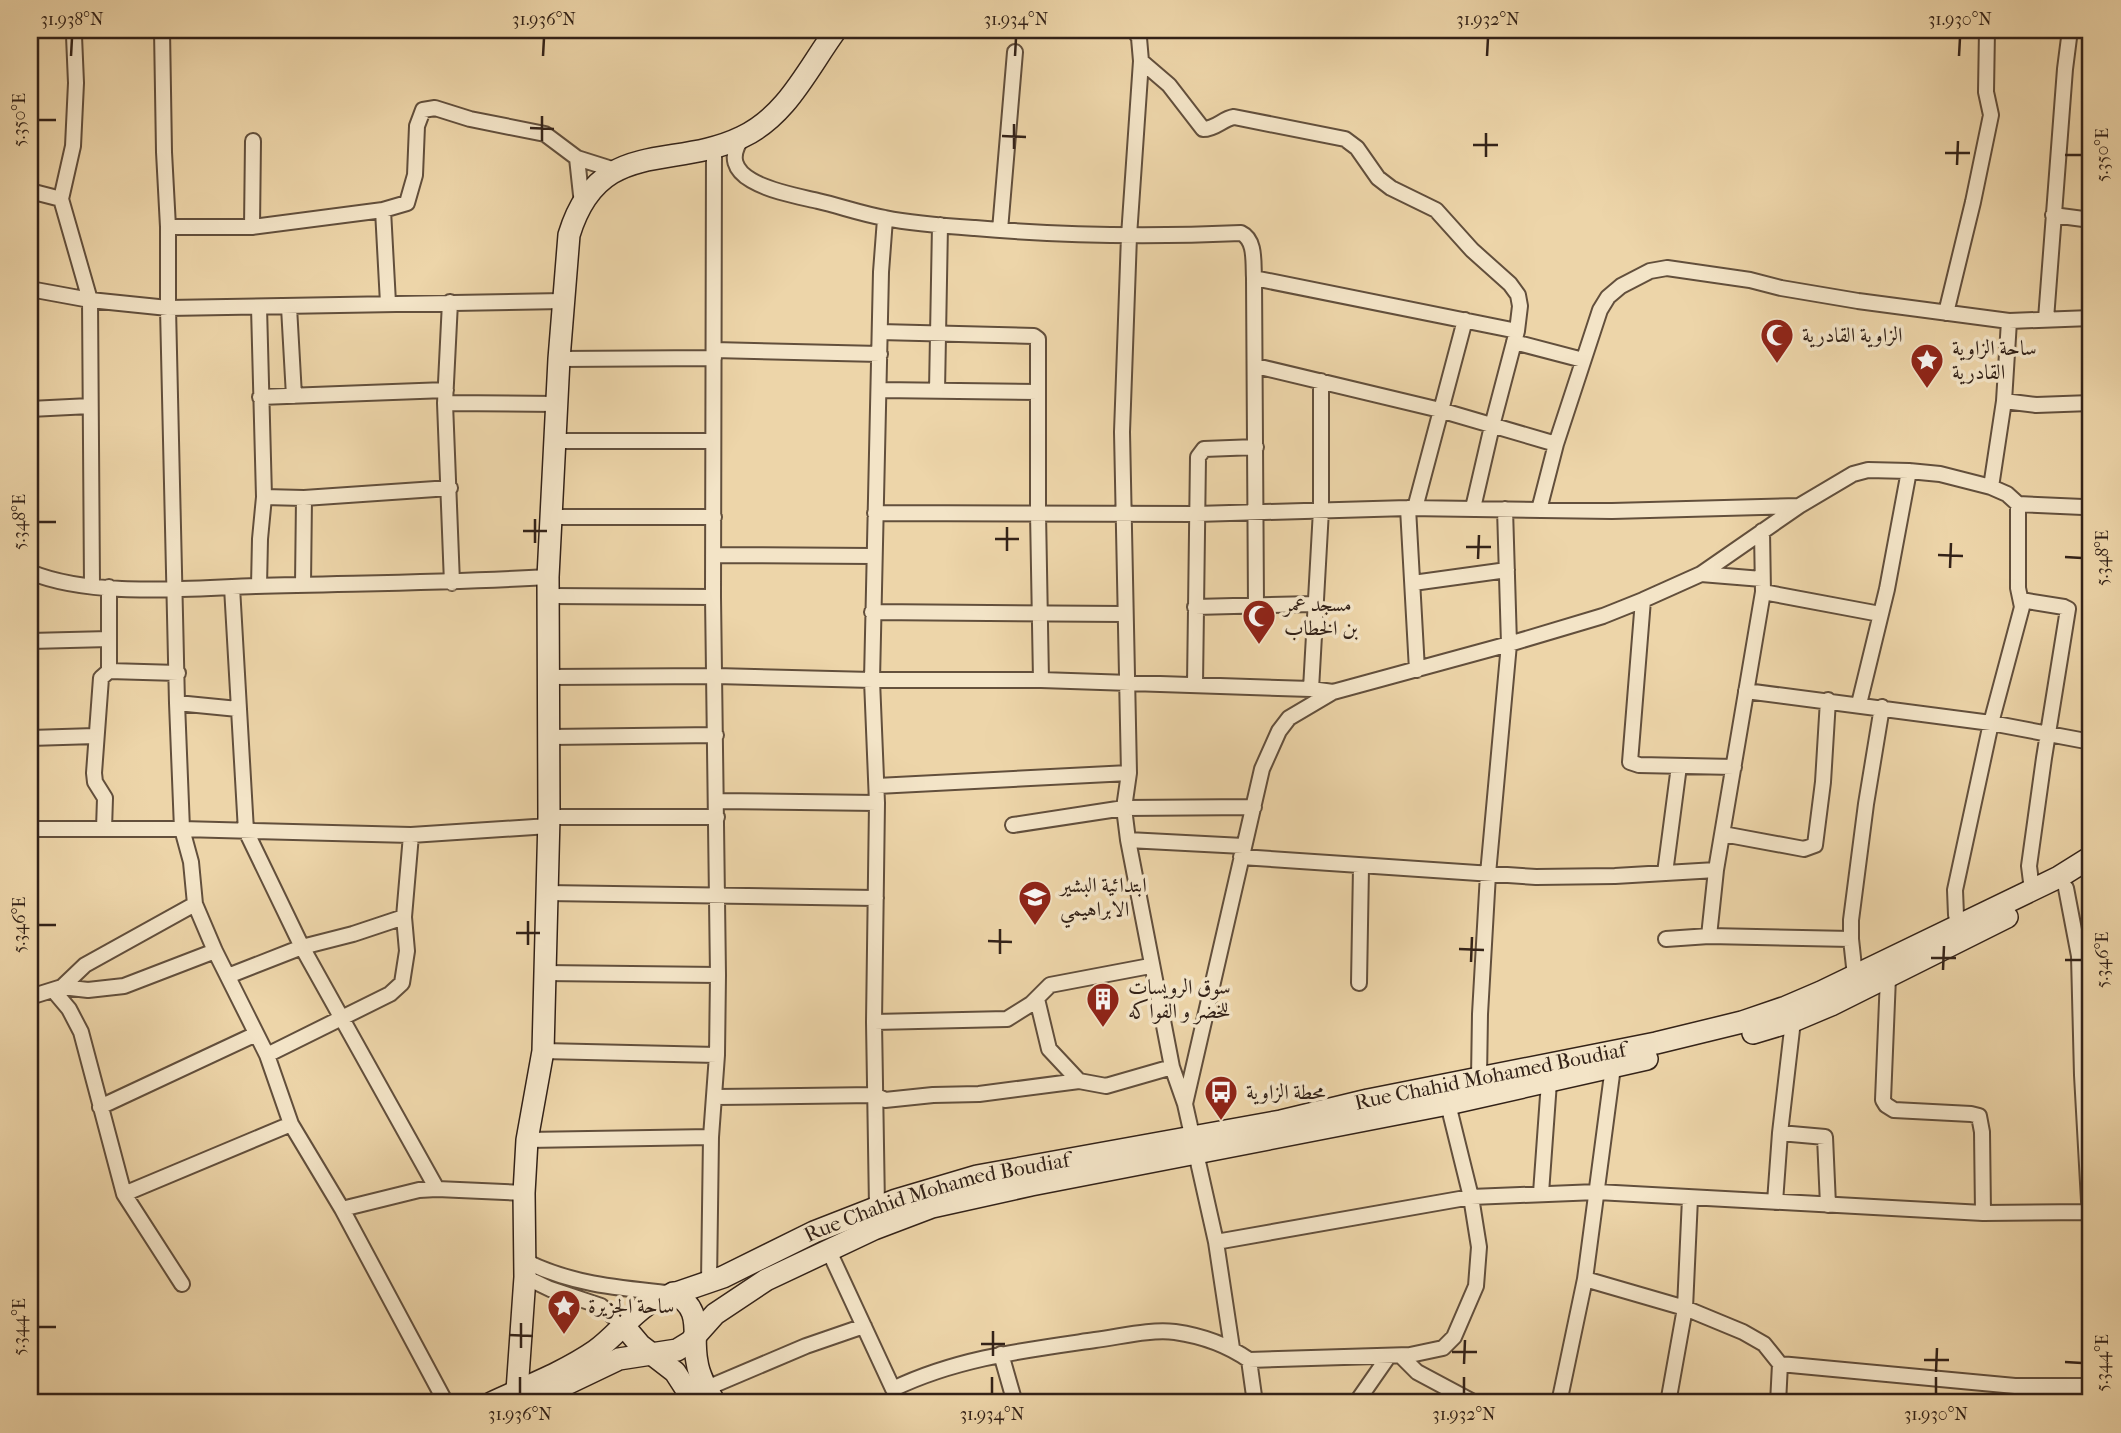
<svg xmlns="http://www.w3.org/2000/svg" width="2121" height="1433" font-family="'IM FELL French Canon',Amiri,serif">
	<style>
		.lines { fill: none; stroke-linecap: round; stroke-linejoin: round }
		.street-casing { stroke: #624f3c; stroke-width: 18 }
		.secondary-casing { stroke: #332218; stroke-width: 24 }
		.street { stroke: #f3e4c7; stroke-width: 14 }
		.secondary { stroke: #f3e4c7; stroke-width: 21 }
		.ticks { fill: none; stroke: #332218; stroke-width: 2.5 }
		.labels { text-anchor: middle; stroke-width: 7; stroke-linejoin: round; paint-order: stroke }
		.poi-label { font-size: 21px; fill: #332218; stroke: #f3e4c7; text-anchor: start }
		.street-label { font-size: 21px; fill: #332218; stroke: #f3e4c7 }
		.neatline { fill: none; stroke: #332218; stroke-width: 2.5 }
		.ticks-label { font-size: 18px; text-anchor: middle; fill: #332218 }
	</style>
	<rect width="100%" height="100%" fill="#edd5a9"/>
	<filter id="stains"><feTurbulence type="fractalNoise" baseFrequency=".00286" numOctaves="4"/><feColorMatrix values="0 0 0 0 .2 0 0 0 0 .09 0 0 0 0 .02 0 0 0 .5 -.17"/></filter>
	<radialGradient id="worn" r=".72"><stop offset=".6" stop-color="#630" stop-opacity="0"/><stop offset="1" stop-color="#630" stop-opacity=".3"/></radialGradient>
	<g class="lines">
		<defs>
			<path id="street" d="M69,30L74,36L76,83L73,146L61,199L90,300L92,585
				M162,30L164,152L168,227V308L177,703L182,829L191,862L195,904L215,951L267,1055L291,1124L342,1209L446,1403
				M1134,30L1139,38L1141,61L1129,236L1122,432L1129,773L1124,808L1128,840L1172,1067L1185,1104L1216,1242L1232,1348
				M1141,61L1169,85L1203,129C1216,129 1222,119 1234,117L1345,139L1357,148L1378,178L1391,188L1436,210L1472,250L1510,284L1518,295L1520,306L1517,331L1492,426L1473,508
				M743,137C709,182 789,194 818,201C840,206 862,214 885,218C914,224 945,226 975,228C1064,236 1152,237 1241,233C1256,240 1253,263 1254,278L1256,606
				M577,158L582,204
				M30,191L61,199
				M383,210L388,303
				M2053,215L2091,220
				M168,227H252L383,210L407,203L415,175L417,126L423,110L435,108L470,119L545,134L577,158L615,170
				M252,227L253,141
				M1000,230L1015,52
				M1254,278L1517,331
				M30,289L90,300L168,308L563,301
				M450,302L445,403L452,583
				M289,307L294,396
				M1946,313L1973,202L1991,115L1986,92L1987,30
				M2046,319L2065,69L2070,30
				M880,332L1034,336L1038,339V513L1041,680
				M1514,342L1583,360
				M714,350L880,354
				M559,359L714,358
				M1256,366L1440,410L1556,444
				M880,390L1038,392
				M937,391L940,225
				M260,397L446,390
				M2004,401L2036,405L2091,403
				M445,403L557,404
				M30,409L90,406
				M555,441H713
				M1991,487L2004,401L2009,321L2091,318
				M264,497L304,498L450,488
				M2018,504L2083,507
				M1408,508L1417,670
				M1415,508L1465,320
				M1539,510L1556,444L1600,310L1608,297L1621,286L1650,271L1667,268L1750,280L1781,288L1858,301L2009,321
				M875,513L1196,514L1408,508L1612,511L1799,506
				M550,517H714
				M713,555L873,556
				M30,572C92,598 189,588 256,586C354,583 451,583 548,577
				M1701,574L1762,579
				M1413,583L1507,570
				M303,585L304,498
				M259,586L260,539L264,497L259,307
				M232,587L246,831L302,947L437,1189
				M1763,592L1880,614
				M549,596L713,597
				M1643,600L1630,762L1639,765L1734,767
				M2021,600L2064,607L2068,609L2044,758L2029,866L2032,890
				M1195,607L1314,604
				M872,612L1124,614
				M30,641L109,639
				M109,671V587
				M549,677L716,676L872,680H1041L1311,689L1333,692
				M1195,684L1198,457L1204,449L1256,447
				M1311,689L1321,510V381
				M1746,691L1991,723L2091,742
				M177,703L238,709
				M1859,704L1887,589L1909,471
				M550,737L716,735
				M30,738L95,736
				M877,786L1129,773
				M717,801L877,803
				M549,817H717
				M1013,825L1124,808L1254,807
				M30,829H182L411,835L549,826
				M104,829L105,798L95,782L94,773L101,678L109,671L178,673
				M1723,834L1804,849L1815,845L1823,782L1828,700
				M1128,840L1243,846
				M1241,857L1536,877L1615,876L1716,870
				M1665,873L1679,766
				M2066,888L2079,956L2082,1075L2091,1237
				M547,893L876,898
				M1709,936L1716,870L1763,592L1762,531
				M1666,939L1709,936L1851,939
				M545,973L718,975
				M228,976L302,947L353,934L404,917
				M1855,976L1851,939V920L1866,804L1882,707
				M1888,977L1883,1100L1886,1105L1894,1110L1971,1114L1979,1116L1982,1132L1983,1213
				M1359,983L1361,867
				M62,987L85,965L195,904
				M53,990L69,1009L81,1032L124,1194L182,1284
				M30,997L62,987L88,990L124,986L215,951
				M1037,999L1049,1049L1079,1081
				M874,1022L1007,1019L1031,1004L1050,985L1150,966
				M543,1051L717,1055
				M267,1055L390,994L402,983L407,951L404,917L411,835
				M1479,1078L1480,1014L1488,874L1509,644L1505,509
				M715,1097L875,1095L885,1100L933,1095L979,1094L1079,1081L1106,1086L1172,1067
				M1185,1104L1262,769L1279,731L1289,718L1333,692L1509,644L1603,616L1643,600L1701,574L1799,506L1853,474L1868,470L1909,471L1940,474L1991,487L2007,494L2018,504V588L2022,607L1991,723L1955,890L1956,915L1962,924
				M100,1107L256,1034
				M1780,1133L1825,1137L1828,1205
				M527,1140L711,1137
				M1541,1193L1549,1082
				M124,1194L291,1124
				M1775,1202L1780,1133L1793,1021
				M877,1207L874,1022L877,803L872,680L881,272L885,219
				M342,1209L419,1190L437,1189L524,1193
				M1216,1242L1471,1197L1597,1192L1983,1213L2089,1212
				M828,1249L893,1389C957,1358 1026,1350 1095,1340C1120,1337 1149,1329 1175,1332C1203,1336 1226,1344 1249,1360L1255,1403
				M525,1261C571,1284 617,1288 668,1293
				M525,1277L550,1289L601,1306L624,1326
				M1585,1279L1685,1308L1743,1332L1764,1344L1780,1364L2015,1386H2091
				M709,1282L711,1137L717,1055L718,975L713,597L714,148
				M1001,1354L1015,1403
				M1401,1356L1417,1372L1475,1403
				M1249,1360L1410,1355L1443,1348L1454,1337L1476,1286L1479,1247L1471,1197L1448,1104
				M707,1388L806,1346L864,1326
				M1356,1403L1388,1357
				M1559,1403L1585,1279L1613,1067
				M1668,1403L1685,1308L1690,1198
				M1778,1403L1780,1364
				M2015,1403V1386"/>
			<g id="secondary">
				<path d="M1753,1033L1793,1021L1831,1005L2007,917"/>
				<path d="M673,1293C705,1310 691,1333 697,1362C699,1377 708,1391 715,1403"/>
				<path d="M624,1326L640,1345L675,1372L695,1403"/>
				<path d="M517,1391L525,1277L524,1193L527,1140L543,1051L549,817L548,577L559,359L569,235C599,136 672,171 742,137C787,116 808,68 836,30"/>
				<path id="s1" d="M491,1403C525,1387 563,1373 595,1351C616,1336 631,1314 653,1301L723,1277L814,1232L896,1200L977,1176L1281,1121L1368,1100L1656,1043L1742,1022L1786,1007L1821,992L2059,877L2091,857"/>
				<path d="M527,1403L619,1359L677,1350L690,1342L715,1314L766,1280L874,1229L932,1207L1031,1185L1448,1104L1647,1059"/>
			</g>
		</defs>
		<use href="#street" class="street-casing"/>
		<use href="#secondary" class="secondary-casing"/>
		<use href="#street" class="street"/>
		<use href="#secondary" class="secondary"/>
	</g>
	<path class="ticks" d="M71,56L72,38M543,56L544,38M1015,56L1016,38M1487,56L1488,38M1959,56L1960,38M38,120H56M530,128L554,129M1002,136L1026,137M542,141V116M1473,145H1498M1014,149V124M1945,153H1970M2065,155H2082M1486,157V133M1957,165L1958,141M38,522H56M523,531H547M995,539H1019M535,543V519M1466,547H1491M1007,551V527M1938,555L1963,556M2065,557L2082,558M1478,559L1479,535M1950,568L1951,543M38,925H56M516,933H540M988,941L1012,942M528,945V921M1459,949L1484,950M1000,954V929M1931,958H1956M2065,960H2082M1471,962L1472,937M1943,970L1944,946M38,1327H56M509,1335L533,1336M981,1344H1005M521,1348V1323M1452,1352H1477M993,1356V1331M1924,1360H1949M2065,1362L2082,1363M1464,1364L1465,1340M1936,1372L1937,1348M520,1394V1377M992,1394V1377M1464,1394V1377M1936,1394V1377"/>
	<defs>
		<symbol id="mosque-pin" viewBox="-11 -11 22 30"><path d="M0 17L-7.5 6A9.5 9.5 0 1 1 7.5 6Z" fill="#8f2418" stroke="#f3e4c7"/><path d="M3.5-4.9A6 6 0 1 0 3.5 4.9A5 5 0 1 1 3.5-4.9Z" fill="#fff"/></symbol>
		<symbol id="sight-pin" viewBox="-11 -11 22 30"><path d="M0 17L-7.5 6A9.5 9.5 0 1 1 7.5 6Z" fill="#8f2418" stroke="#f3e4c7"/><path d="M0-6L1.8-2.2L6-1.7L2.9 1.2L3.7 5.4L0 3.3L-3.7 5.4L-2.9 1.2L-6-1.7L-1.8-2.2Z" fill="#fff"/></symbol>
		<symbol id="school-pin" viewBox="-11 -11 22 30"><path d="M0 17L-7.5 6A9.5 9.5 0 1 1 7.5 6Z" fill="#8f2418" stroke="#f3e4c7"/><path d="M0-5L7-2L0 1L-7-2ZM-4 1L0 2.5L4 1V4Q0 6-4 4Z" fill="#fff"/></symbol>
		<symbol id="building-pin" viewBox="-11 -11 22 30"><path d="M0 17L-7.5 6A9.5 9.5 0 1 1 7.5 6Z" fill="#8f2418" stroke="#f3e4c7"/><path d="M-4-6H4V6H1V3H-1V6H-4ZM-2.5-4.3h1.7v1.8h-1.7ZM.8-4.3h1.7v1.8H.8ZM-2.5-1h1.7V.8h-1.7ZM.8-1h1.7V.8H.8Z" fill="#fff"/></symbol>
		<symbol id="bus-pin" viewBox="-11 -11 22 30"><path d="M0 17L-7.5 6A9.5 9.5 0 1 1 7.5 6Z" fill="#8f2418" stroke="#f3e4c7"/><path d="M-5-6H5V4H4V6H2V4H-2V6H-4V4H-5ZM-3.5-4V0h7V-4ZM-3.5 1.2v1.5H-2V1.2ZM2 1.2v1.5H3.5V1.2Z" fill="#fff"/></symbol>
	</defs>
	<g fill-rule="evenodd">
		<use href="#mosque-pin" x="1758" y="316" width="38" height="52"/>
		<use href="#sight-pin" x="1908" y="341" width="38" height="52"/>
		<use href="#mosque-pin" x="1240" y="597" width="38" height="52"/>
		<use href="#school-pin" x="1016" y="878" width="38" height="52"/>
		<use href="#building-pin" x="1084" y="980" width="38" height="52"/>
		<use href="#bus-pin" x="1202" y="1073" width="38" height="52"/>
		<use href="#sight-pin" x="545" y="1287" width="38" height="52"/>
	</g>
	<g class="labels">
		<g class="poi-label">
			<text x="1802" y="342">الزاوية القادرية</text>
			<text x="1952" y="355">ساحة الزاوية<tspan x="1952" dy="24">القادرية</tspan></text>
			<text x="1284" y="611">مسجد عمر<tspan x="1284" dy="24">بن الخطاب</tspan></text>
			<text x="1060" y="892">ابتدائية البشير<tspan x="1060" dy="24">الابراهيمي</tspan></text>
			<text x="1128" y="994">سوق الرويسات<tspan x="1128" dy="24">للخضر و الفواكه</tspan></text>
			<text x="1246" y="1099">محطة الزاوية</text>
			<text x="588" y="1313">ساحة الجزيرة</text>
		</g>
		<g class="street-label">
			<text dy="7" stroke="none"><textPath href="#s1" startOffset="1064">Rue Chahid Mohamed Boudiaf</textPath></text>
			<text dy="7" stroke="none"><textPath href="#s1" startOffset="497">Rue Chahid Mohamed Boudiaf</textPath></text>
		</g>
	</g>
	<rect width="2121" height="1433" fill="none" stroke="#edd5a9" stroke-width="77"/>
	<rect x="38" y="38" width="2044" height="1356" class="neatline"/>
	<g class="ticks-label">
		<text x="72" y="25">31.938°N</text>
		<text x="544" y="25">31.936°N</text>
		<text x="1016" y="25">31.934°N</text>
		<text x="1488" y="25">31.932°N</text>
		<text x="1960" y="25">31.930°N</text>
		<text transform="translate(19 120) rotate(-90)" y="6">5.350°E</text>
		<text transform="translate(2102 155) rotate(-90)" y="6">5.350°E</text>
		<text transform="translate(19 522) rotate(-90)" y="6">5.348°E</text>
		<text transform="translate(2102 558) rotate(-90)" y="6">5.348°E</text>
		<text transform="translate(19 925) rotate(-90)" y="6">5.346°E</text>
		<text transform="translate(2102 960) rotate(-90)" y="6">5.346°E</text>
		<text transform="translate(19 1327) rotate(-90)" y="6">5.344°E</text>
		<text transform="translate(2102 1363) rotate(-90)" y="6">5.344°E</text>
		<text x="520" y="1420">31.936°N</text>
		<text x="992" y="1420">31.934°N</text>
		<text x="1464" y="1420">31.932°N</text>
		<text x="1936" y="1420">31.930°N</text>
	</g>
	<rect width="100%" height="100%" filter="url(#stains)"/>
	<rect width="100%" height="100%" fill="url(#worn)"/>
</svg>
